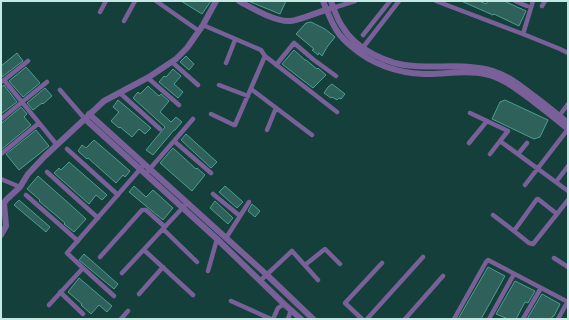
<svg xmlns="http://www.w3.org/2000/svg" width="569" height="320" font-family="Barlow,sans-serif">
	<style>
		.building { fill: #2e615a; stroke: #4f9d92 }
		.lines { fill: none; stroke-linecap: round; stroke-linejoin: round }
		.minor { stroke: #796099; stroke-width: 4.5 }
		.tertiary { stroke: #796099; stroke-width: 6 }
	</style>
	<rect width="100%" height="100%" fill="#153f3a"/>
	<path class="building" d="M181,1H211L202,14Z
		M248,1H286L280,14Z
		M461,1H479L486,4L488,1H504L526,11L519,26L494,14L493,15Z
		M311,22L325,29L335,37L327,47L322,56L319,53L318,55L312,50L314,49L296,34L306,23Z
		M294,50L305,60H306L317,69L318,68L326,75L313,88L282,64Z
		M17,53L23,61L2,77L1,66Z
		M186,56L194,64L189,70L180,62Z
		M26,67L40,83L23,97L9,81Z
		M173,69L181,76L174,84L183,92L178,98L159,82L164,76L166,77Z
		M332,84L345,94L341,99L339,98L337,100L332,97L331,98L324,93L328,87Z
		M4,85L17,102L1,114V87Z
		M148,86L159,96L161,94L169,101L160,112L171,122L176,117L182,122L175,130H174L153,155L146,150L165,127L133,98L138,92L140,94Z
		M45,88L52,96L43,104L42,103L33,110L27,103Z
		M118,100L151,128L145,134L139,129L132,137L120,127L119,128L111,121L119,112L113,107Z
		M505,100L548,120L540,137L534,139L492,119L500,102Z
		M21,107L27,114L24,117L31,125L2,149L1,148V123L3,122Z
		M36,130L49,146L19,170L6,154Z
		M186,134L217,162L211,168L181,140Z
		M94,140L130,171L125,177L123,175L116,183L88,158L87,159L78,151L82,145L86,148Z
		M173,148L196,169L197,168L205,175L192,191L160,163Z
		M69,162L107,195L102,200L96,195L89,204L54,173L59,168L61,170Z
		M38,176L74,208L86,219L74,232L64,224L65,223L39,201L40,200L27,189Z
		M134,186L146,197L153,190L173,208L163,220L129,192Z
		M225,186L243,202L237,208L219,192Z
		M19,200L50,227L46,232L14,205Z
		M215,201L233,218L228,224L210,208Z
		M252,204L260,211L255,217L248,211Z
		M84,254L118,284L114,289L79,260Z
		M488,267L505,276L481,319H458Z
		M79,278L112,306L107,312L99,305L91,314L81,305L82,304L68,292Z
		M515,281L535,291L528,303L525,302L516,319H508L496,314Z
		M542,294L560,304L554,316H553L551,319H527Z"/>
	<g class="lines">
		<path class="minor" d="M156,1L199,31
			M436,1L523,34L560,49L568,53
			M515,1L527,6
			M542,6L545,1
			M333,8L355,1
			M100,12L106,1
			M124,21L135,1
			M203,25L261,50L265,56L235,125H234L211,114
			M523,34L533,1
			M363,35L390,1
			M361,50L399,1
			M265,56L337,112
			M172,62L198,85
			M226,63L235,40
			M276,65L294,43L314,60L336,76
			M148,78L179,105
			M4,80L28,61
			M1,82L4,80L57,145
			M219,85L248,96
			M251,89L312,135
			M60,90L85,119
			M120,93L160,129
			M470,113L508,131L500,141L568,191
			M559,116L568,104
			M1,119L47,82
			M267,130L276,108
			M174,141L211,173
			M469,143L487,121
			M67,149L118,195
			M1,154L39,123
			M490,154L500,141
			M518,154L527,143
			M148,171L193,119
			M47,172L98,218
			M1,179L20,187
			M556,182L568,166
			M525,185L568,129
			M213,194L240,216
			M26,195L78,241
			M493,215L514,231L537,199H538L557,214L568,200
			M163,229L197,262
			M514,231L529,243L533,244L557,214
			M226,238L249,202
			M144,250L193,295
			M100,257L142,210H146L165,227
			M554,258L568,267
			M305,265L325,249L340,264
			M83,268L114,296
			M208,271L217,239
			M122,273L187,203
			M261,280L292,251L318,280
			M60,292L83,314
			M139,294L163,267
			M231,301L271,319
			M49,305L83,268L67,253L142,167
			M121,319L128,311
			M273,319L278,308L284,304
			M288,319L291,310
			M362,319L345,303L382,263
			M367,319L423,257
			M405,319L443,276
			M454,319L486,262L488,260L568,302
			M489,319L514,274
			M523,319L541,288
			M558,319L568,301"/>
		<path class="tertiary" d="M239,1C252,8 275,22 290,21C301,20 317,12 329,9
			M323,1C327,11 331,22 337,31C341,37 346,42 352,47C372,64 397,73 424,74C444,75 465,69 485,74C504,78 519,91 534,102C546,111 557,120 568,129
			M331,1C334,9 337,19 342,26C355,49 388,65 414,66C440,68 467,63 493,71C509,76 521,86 534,96C546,105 557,114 568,123
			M89,114L267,275L313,319
			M85,119L217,239L284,304L301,319
			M1,235L6,226L4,203L6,200L20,187L28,174L45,156L104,101L149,77L176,59L187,48L203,25L216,1"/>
	</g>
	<rect width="569" height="320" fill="none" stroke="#c4e9e2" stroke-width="4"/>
</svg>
